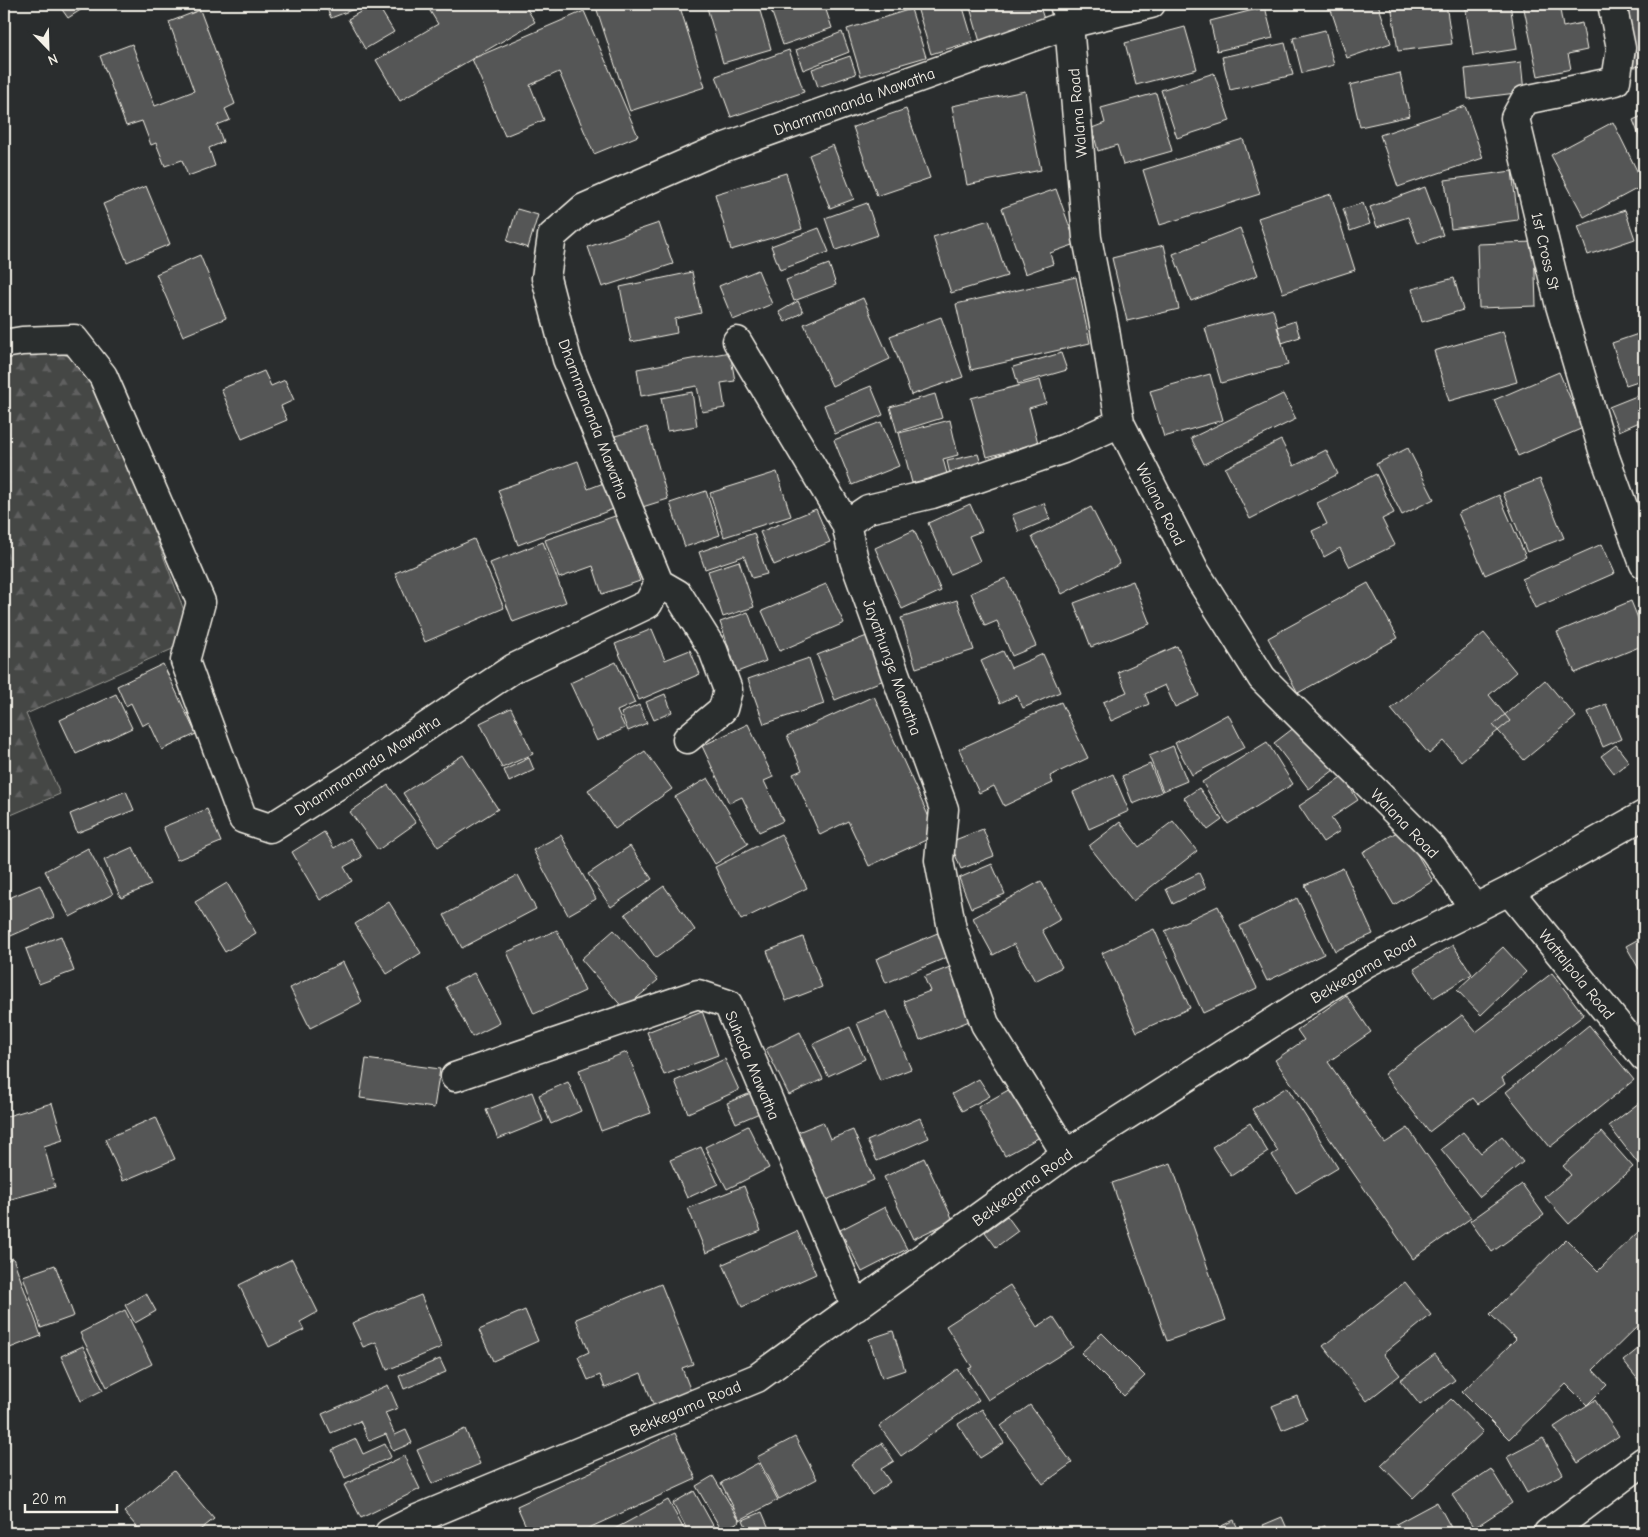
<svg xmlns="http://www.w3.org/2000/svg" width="1648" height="1537" font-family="'Comic Neue',sans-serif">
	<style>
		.forest { fill: url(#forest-firs); stroke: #9c9c96 }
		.building { fill: #555756; stroke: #f4f1e8 }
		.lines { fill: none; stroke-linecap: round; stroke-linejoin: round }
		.street-casing { stroke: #f4f1e8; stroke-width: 31 }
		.street { stroke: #2a2d2e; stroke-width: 28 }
		.labels { text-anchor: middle; stroke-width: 4; stroke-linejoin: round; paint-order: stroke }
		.street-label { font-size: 16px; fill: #f4f1e8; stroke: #2a2d2e }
	</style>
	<defs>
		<pattern id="forest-firs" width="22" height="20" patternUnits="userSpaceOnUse" patternTransform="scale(1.25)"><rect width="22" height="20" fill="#444645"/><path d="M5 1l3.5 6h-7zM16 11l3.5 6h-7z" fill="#606160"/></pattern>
	</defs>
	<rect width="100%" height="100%" fill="#2a2d2e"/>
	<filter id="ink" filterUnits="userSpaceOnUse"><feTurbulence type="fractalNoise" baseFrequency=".02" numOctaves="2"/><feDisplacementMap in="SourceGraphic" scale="10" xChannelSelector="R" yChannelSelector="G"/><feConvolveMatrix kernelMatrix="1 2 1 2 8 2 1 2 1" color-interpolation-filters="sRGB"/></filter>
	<g filter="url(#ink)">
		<path class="forest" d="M40,347L71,357L101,393L195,639L26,714L60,794L4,818V358Z"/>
		<path class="building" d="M58,4H90L68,18Z
			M325,4H367L331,18Z
			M374,4H377L394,32L365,49L348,19Z
			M431,4H524L535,22L400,101L376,60L438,24L427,6Z
			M533,4H552L536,10Z
			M606,4H679L705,87L630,111L596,7Z
			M706,4H758L771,49L723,63Z
			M769,4H824L832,28L783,45Z
			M875,4H895L876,9Z
			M916,4H962L973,41L931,54Z
			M969,4H1039L1045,22L980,42Z
			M1329,4H1378L1391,43L1347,58Z
			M1391,4H1446L1452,44L1398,51Z
			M1465,4H1510L1517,49L1473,56Z
			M1523,4H1559L1563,27L1582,23L1587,50L1568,54L1571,69L1538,76Z
			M1624,4H1644V66L1634,67Z
			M1265,7L1273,38L1217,51L1210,21Z
			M911,9L926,57L861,76L847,29Z
			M200,10L235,104L225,109L230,120L217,125L223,142L209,148L215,166L188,176L182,160L165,166L156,143L151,145L142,121L126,126L100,56L132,44L155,106L194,91L169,22Z
			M584,11L638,136L594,154L559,72L530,85L544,120L505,136L472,59Z
			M1185,27L1197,69L1136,85L1125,43Z
			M1325,30L1334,65L1302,73L1293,38Z
			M842,32L849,52L803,70L796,50Z
			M1285,43L1293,75L1230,90L1222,57Z
			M789,50L804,92L731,117L716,76Z
			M850,56L856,74L818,87L812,69Z
			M1521,62L1524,92L1468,99L1465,69Z
			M1214,73L1230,121L1177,138L1161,90Z
			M1400,73L1410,116L1360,127L1350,85Z
			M1025,91L1041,170L967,185L952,106Z
			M1156,93L1172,151L1123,165L1117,145L1098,151L1092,128L1105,123L1101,108Z
			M1465,106L1483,158L1398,187L1380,135Z
			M906,109L930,178L877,196L853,127Z
			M1644,115V148L1633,120Z
			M1613,122L1644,185L1584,217L1551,155Z
			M1243,139L1260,194L1160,225L1143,170Z
			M833,145L854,199L830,208L809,155Z
			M1512,171L1518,220L1451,229L1445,180Z
			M786,173L802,229L731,250L715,194Z
			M146,186L170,244L127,262L103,204Z
			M1425,187L1443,235L1418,244L1408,217L1377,227L1370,207Z
			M1056,189L1076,244L1050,253L1053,264L1025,274L1002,208Z
			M1331,194L1355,270L1283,293L1258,218Z
			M867,203L878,235L836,250L825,218Z
			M1363,203L1370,224L1350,231L1343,209Z
			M517,209L538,215L528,248L507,241Z
			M1625,210L1635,239L1588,255L1578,226Z
			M989,220L1007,276L951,293L933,237Z
			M659,223L673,264L602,287L588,247Z
			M819,228L829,252L780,270L771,246Z
			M1240,228L1258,275L1191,301L1173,254Z
			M1534,242L1536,306L1479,308L1477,244Z
			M1164,245L1179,309L1127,321L1112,258Z
			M200,255L226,318L183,336L156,274Z
			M829,264L836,285L794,301L786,280Z
			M758,270L772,304L733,320L719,286Z
			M692,272L701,313L675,319L677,333L631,342L620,287Z
			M1076,277L1090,343L971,370L956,304Z
			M1454,278L1463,310L1422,322L1412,289Z
			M863,298L890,359L832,386L804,324Z
			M798,301L803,312L785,322L779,312Z
			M1273,309L1288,365L1221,383L1205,328Z
			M941,317L963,377L911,395L890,336Z
			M1295,321L1300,337L1282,343L1277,327Z
			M1503,331L1517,382L1449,401L1434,351Z
			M1644,332V379L1626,385L1612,343Z
			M730,352L735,381L721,383L725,408L702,412L697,386L641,396L637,369Z
			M1061,353L1067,370L1018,384L1013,367Z
			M264,371L271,386L285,380L294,400L281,406L287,420L242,439L221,389Z
			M1559,372L1583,428L1518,456L1494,400Z
			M1210,374L1223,420L1164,437L1150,391Z
			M1040,380L1046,403L1029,408L1038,443L987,457L971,398Z
			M871,386L883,415L835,434L824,405Z
			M692,392L697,426L667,431L661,398Z
			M1644,393V420L1619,431L1609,407Z
			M935,394L942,418L897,432L890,407Z
			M1283,394L1296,419L1204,464L1191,438Z
			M950,420L958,455L943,459L947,474L912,483L899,433Z
			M881,422L899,466L852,485L834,440Z
			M647,427L668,499L636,509L615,436Z
			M1281,440L1294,466L1326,450L1338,474L1250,519L1225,468Z
			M1408,448L1434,499L1402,515L1376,464Z
			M978,454L982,467L950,474L947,461Z
			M578,461L588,489L606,482L616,508L518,545L498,490Z
			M777,472L791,516L724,537L710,493Z
			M1376,474L1394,513L1382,519L1395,545L1350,567L1340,548L1324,557L1312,531L1327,524L1317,503Z
			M1540,479L1564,538L1527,552L1503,493Z
			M706,491L720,535L685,547L670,503Z
			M1499,495L1526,557L1485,575L1458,513Z
			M1044,503L1050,519L1019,532L1012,515Z
			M970,504L982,531L969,536L980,561L950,574L928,523Z
			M1091,507L1120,564L1062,594L1032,537Z
			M816,509L830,542L774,565L760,532Z
			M618,515L640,581L602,594L593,566L559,578L545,540Z
			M914,530L941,591L902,609L875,548Z
			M754,533L767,574L752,578L744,556L705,569L699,552Z
			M474,539L504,608L425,642L395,573Z
			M543,542L566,602L513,622L490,563Z
			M1602,544L1615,573L1535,608L1522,579Z
			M739,561L754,607L723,617L708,571Z
			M1006,578L1036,646L1012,656L997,621L985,626L971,593Z
			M1133,581L1150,624L1091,647L1074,603Z
			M1368,583L1398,638L1298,693L1268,638Z
			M826,584L844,623L780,651L762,611Z
			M957,600L974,650L916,668L901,618Z
			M1631,601L1644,633V645L1575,673L1557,632Z
			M748,612L766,661L737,672L720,622Z
			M652,629L665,660L690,650L700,674L639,700L615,644Z
			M1484,633L1516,672L1489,695L1510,721L1461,761L1444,741L1429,754L1391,709Z
			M867,636L884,680L835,700L817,655Z
			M1177,646L1199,696L1175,707L1165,685L1145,694L1149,704L1111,721L1103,702L1127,692L1118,672Z
			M1003,651L1011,668L1043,654L1060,692L1023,708L1017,695L1000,703L981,661Z
			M809,658L824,704L764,724L748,679Z
			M616,662L635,703L617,711L625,728L597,741L570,683Z
			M163,664L196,734L162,750L149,722L142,726L131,703L126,706L117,686Z
			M1545,680L1576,717L1524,760L1493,725Z
			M116,694L132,728L76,754L60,720Z
			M665,694L672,712L654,720L646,702Z
			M874,696L937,835L869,866L848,821L820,835L793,774L802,770L787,736Z
			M1061,702L1088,758L1050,776L1053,783L1004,806L994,786L979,793L959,749Z
			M1606,704L1621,739L1603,747L1588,712Z
			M639,705L647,723L628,731L621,713Z
			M511,708L533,754L502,768L480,723Z
			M1228,714L1245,747L1192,775L1175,743Z
			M748,724L773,777L764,781L783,821L759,832L742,797L729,803L702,746Z
			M1299,724L1334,770L1309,789L1274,743Z
			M1267,742L1293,784L1228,824L1202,782Z
			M1616,745L1629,762L1614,773L1601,756Z
			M1173,746L1187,781L1163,791L1149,756Z
			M645,751L672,789L615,829L588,790Z
			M463,755L498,809L438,847L403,793Z
			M529,758L534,770L509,782L504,770Z
			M1150,764L1162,792L1133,804L1122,776Z
			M1113,774L1129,811L1089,829L1073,792Z
			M1343,777L1358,800L1331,818L1340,831L1323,842L1299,806Z
			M708,778L748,844L715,864L675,797Z
			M388,785L416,823L378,850L350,812Z
			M1199,788L1222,820L1208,830L1184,798Z
			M126,791L134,810L77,833L70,814Z
			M207,809L221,842L177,860L163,827Z
			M1173,821L1197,851L1133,901L1089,846L1120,822L1139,847Z
			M983,829L994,856L961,869L950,842Z
			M1402,829L1433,881L1394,905L1363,852Z
			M324,832L334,848L350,838L362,857L344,867L352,881L320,900L292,852Z
			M781,834L807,888L741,920L715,867Z
			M561,835L596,899L568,915L533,850Z
			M630,846L652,879L611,907L588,874Z
			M133,847L151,885L121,898L104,860Z
			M88,848L113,894L70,917L45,871Z
			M992,864L1005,894L971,908L959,878Z
			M1343,868L1373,934L1335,951L1305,885Z
			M1199,873L1206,888L1173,904L1166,889Z
			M518,875L536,909L462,948L444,915Z
			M1041,881L1061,919L1042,930L1062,967L1035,981L1014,944L993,955L973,918Z
			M227,883L256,933L225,952L195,902Z
			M40,885L54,917L4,939V900Z
			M664,886L695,930L656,958L625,914Z
			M1297,898L1324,954L1267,981L1240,926Z
			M389,902L421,953L387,974L355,924Z
			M1218,906L1257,988L1203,1013L1165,931Z
			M1154,929L1190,1008L1137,1032L1102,953Z
			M557,930L585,991L534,1014L507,952Z
			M614,930L658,980L624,1009L581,959Z
			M940,932L950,956L886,983L876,959Z
			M61,936L74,971L39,984L26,949Z
			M1644,936V966L1639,969L1626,946Z
			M803,937L822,987L786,1001L767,951Z
			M1453,945L1472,974L1433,998L1414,969Z
			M1503,947L1526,972L1481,1015L1457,990Z
			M343,962L362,1002L310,1028L290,988Z
			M950,967L972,1020L920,1040L904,1001L930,991L924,977Z
			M474,973L500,1023L472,1037L446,987Z
			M1552,973L1584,1015L1502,1078L1505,1084L1478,1104L1473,1098L1429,1132L1384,1074L1462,1015L1476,1032Z
			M1346,995L1371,1032L1328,1062L1385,1143L1408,1128L1471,1218L1413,1259L1275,1060L1304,1040L1297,1030Z
			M702,1011L718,1055L664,1075L647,1032Z
			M887,1011L911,1069L880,1081L857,1023Z
			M1589,1025L1634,1080L1550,1147L1506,1092Z
			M850,1027L865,1059L828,1076L813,1044Z
			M800,1032L823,1079L789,1095L766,1049Z
			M627,1052L651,1113L601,1131L579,1070Z
			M366,1059L440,1069L434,1108L360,1098Z
			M725,1059L739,1090L688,1113L675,1081Z
			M979,1079L990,1096L962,1111L952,1094Z
			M568,1082L581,1111L551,1124L539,1095Z
			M1287,1087L1338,1168L1296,1193L1272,1155L1278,1151L1252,1109Z
			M1012,1088L1040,1137L1005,1156L978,1107Z
			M532,1092L543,1121L498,1139L486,1110Z
			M753,1092L762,1112L736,1123L727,1103Z
			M1644,1099V1171L1609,1126Z
			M52,1103L63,1140L44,1146L55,1187L4,1201V1117Z
			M156,1117L175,1159L123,1181L105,1139Z
			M920,1118L929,1138L877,1161L867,1141Z
			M823,1122L830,1139L853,1130L874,1180L826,1200L798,1132Z
			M1250,1123L1268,1152L1231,1176L1212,1147Z
			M748,1126L769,1168L727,1189L705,1147Z
			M1463,1132L1481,1153L1502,1136L1523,1162L1480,1197L1441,1149Z
			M1602,1132L1633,1167L1569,1224L1545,1197L1571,1175L1563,1166Z
			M701,1147L718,1184L687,1198L670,1160Z
			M924,1158L953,1220L913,1239L884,1177Z
			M1171,1163L1226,1320L1167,1341L1112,1183Z
			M1522,1184L1544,1215L1492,1252L1470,1221Z
			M744,1186L761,1231L706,1253L688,1208Z
			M885,1207L907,1249L862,1272L840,1230Z
			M1007,1216L1018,1231L996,1247L985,1232Z
			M1644,1226V1320L1593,1370L1607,1385L1587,1405L1566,1384L1509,1439L1462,1392L1516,1339L1490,1314L1566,1239L1598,1271Z
			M797,1231L816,1274L742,1307L723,1264Z
			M13,1258L41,1336L10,1348L4,1330V1262Z
			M292,1259L318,1312L300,1322L304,1330L269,1347L239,1285Z
			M55,1265L74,1316L41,1328L23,1276Z
			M1405,1282L1431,1315L1383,1354L1400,1375L1367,1401L1323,1346Z
			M661,1284L693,1364L682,1368L692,1394L655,1409L641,1373L605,1388L600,1375L588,1380L578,1357L589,1352L576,1319Z
			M1010,1285L1037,1327L1053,1317L1073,1347L988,1400L968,1369L972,1367L946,1326Z
			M146,1293L156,1311L135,1323L125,1305Z
			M421,1295L442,1347L387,1370L376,1342L363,1347L352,1323Z
			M125,1310L152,1364L107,1387L80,1333Z
			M525,1310L538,1341L493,1361L479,1330Z
			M893,1331L905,1370L882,1378L869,1339Z
			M1102,1333L1145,1376L1124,1396L1081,1353Z
			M1644,1344V1387L1623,1361Z
			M83,1346L103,1390L81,1401L61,1356Z
			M1435,1354L1455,1380L1420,1405L1400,1380Z
			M440,1359L446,1372L404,1389L399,1376Z
			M957,1369L979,1400L901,1456L879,1426Z
			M388,1385L398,1408L385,1413L395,1435L406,1430L412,1443L393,1451L386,1434L369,1441L360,1421L331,1433L322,1414Z
			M1297,1396L1307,1420L1282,1430L1272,1406Z
			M1451,1399L1483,1432L1413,1498L1381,1465Z
			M1595,1400L1619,1436L1578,1463L1554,1427Z
			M1030,1405L1072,1463L1043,1484L1001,1426Z
			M982,1409L1004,1443L980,1458L958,1424Z
			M465,1429L480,1464L432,1484L417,1450Z
			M675,1433L696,1479L578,1533H529L517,1506Z
			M795,1437L817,1479L779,1499L757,1457Z
			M1543,1438L1563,1474L1527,1493L1507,1457Z
			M356,1439L363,1454L385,1444L391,1457L345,1478L332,1450Z
			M882,1443L894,1461L881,1469L890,1482L872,1495L851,1464Z
			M404,1456L420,1489L361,1518L344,1485Z
			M758,1463L778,1500L740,1520L721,1483Z
			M1491,1469L1512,1503L1474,1528L1452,1495Z
			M174,1471L214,1519L196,1533H142L124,1512Z
			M713,1476L740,1521L722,1531L696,1486Z
			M694,1491L715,1529L707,1533H689L673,1503Z
			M668,1500L686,1533H607Z
			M1437,1502L1454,1533H1400L1396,1524Z
			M762,1512L771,1533H749L743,1520Z
			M1282,1517L1289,1533H1267L1263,1525Z
			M1234,1520L1240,1533H1207Z
			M1325,1526L1328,1533H1308Z"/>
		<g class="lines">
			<defs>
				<path id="street" d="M1064,4L1069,24L1087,238L1105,330L1120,423L1196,573L1262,678L1433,849L1474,908
					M1612,4L1621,48L1616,81L1525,100L1515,118L1559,302L1605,457L1644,564
					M737,341L846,524
					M4,344L22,341L74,339L103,376L201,602L185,661L243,819L270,828L351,777L514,668L648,604L659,583L567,359L546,278L552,236L584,208L714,151L1069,24L1151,4
					M659,583L678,594L713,650L728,690L723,709L687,739
					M1509,891L1644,1057
					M455,1077L698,994L728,1004L856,1307
					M1066,1154L985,1024L952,929L939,860L944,809L854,560L846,524L868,509L932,494L1063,449L1120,423
					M389,1533L417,1519L757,1378L1066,1154L1366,963L1509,891L1644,815
					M1548,1533L1644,1461"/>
			</defs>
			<use href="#street" class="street-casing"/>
			<use href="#street" class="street"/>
		</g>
	</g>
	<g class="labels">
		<g class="street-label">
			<text transform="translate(854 101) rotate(-20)" y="6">Dhammananda Mawatha</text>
			<text transform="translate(1077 113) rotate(-95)" y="6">Walana Road</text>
			<text transform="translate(1546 251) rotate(77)" y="6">1st Cross St</text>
			<text transform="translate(594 419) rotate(69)" y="6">Dhammananda Mawatha</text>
			<text transform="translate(1161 504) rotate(63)" y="6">Walana Road</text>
			<text transform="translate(893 667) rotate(70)" y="6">Jayathunge Mawatha</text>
			<text transform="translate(367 765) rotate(-33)" y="6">Dhammananda Mawatha</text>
			<text transform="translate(1405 823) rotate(46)" y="6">Walana Road</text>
			<text transform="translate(1363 969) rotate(-30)" y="6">Bekkegama Road</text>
			<text transform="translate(1577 974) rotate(51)" y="6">Wattalpola Road</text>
			<text transform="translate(753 1065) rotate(67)" y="6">Suhada Mawatha</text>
			<text transform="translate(1022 1187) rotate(-36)" y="6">Bekkegama Road</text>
			<text transform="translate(685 1408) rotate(-23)" y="6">Bekkegama Road</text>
		</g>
	</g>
	<rect width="1648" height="1537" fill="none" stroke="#2a2d2e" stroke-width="20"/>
	<rect x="10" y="10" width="1628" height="1517" fill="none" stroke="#f4f1e8" stroke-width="2" filter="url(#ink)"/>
	<g transform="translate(48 48) rotate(157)" stroke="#2a2d2e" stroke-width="4" paint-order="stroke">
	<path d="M0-4L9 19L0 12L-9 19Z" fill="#f4f1e8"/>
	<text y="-8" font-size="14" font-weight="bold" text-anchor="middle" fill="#f4f1e8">N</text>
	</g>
	<path d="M25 1504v8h92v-8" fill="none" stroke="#f4f1e8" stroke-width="2.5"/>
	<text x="32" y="1504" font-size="15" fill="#f4f1e8" stroke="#2a2d2e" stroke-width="4" paint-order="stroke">20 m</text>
</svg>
